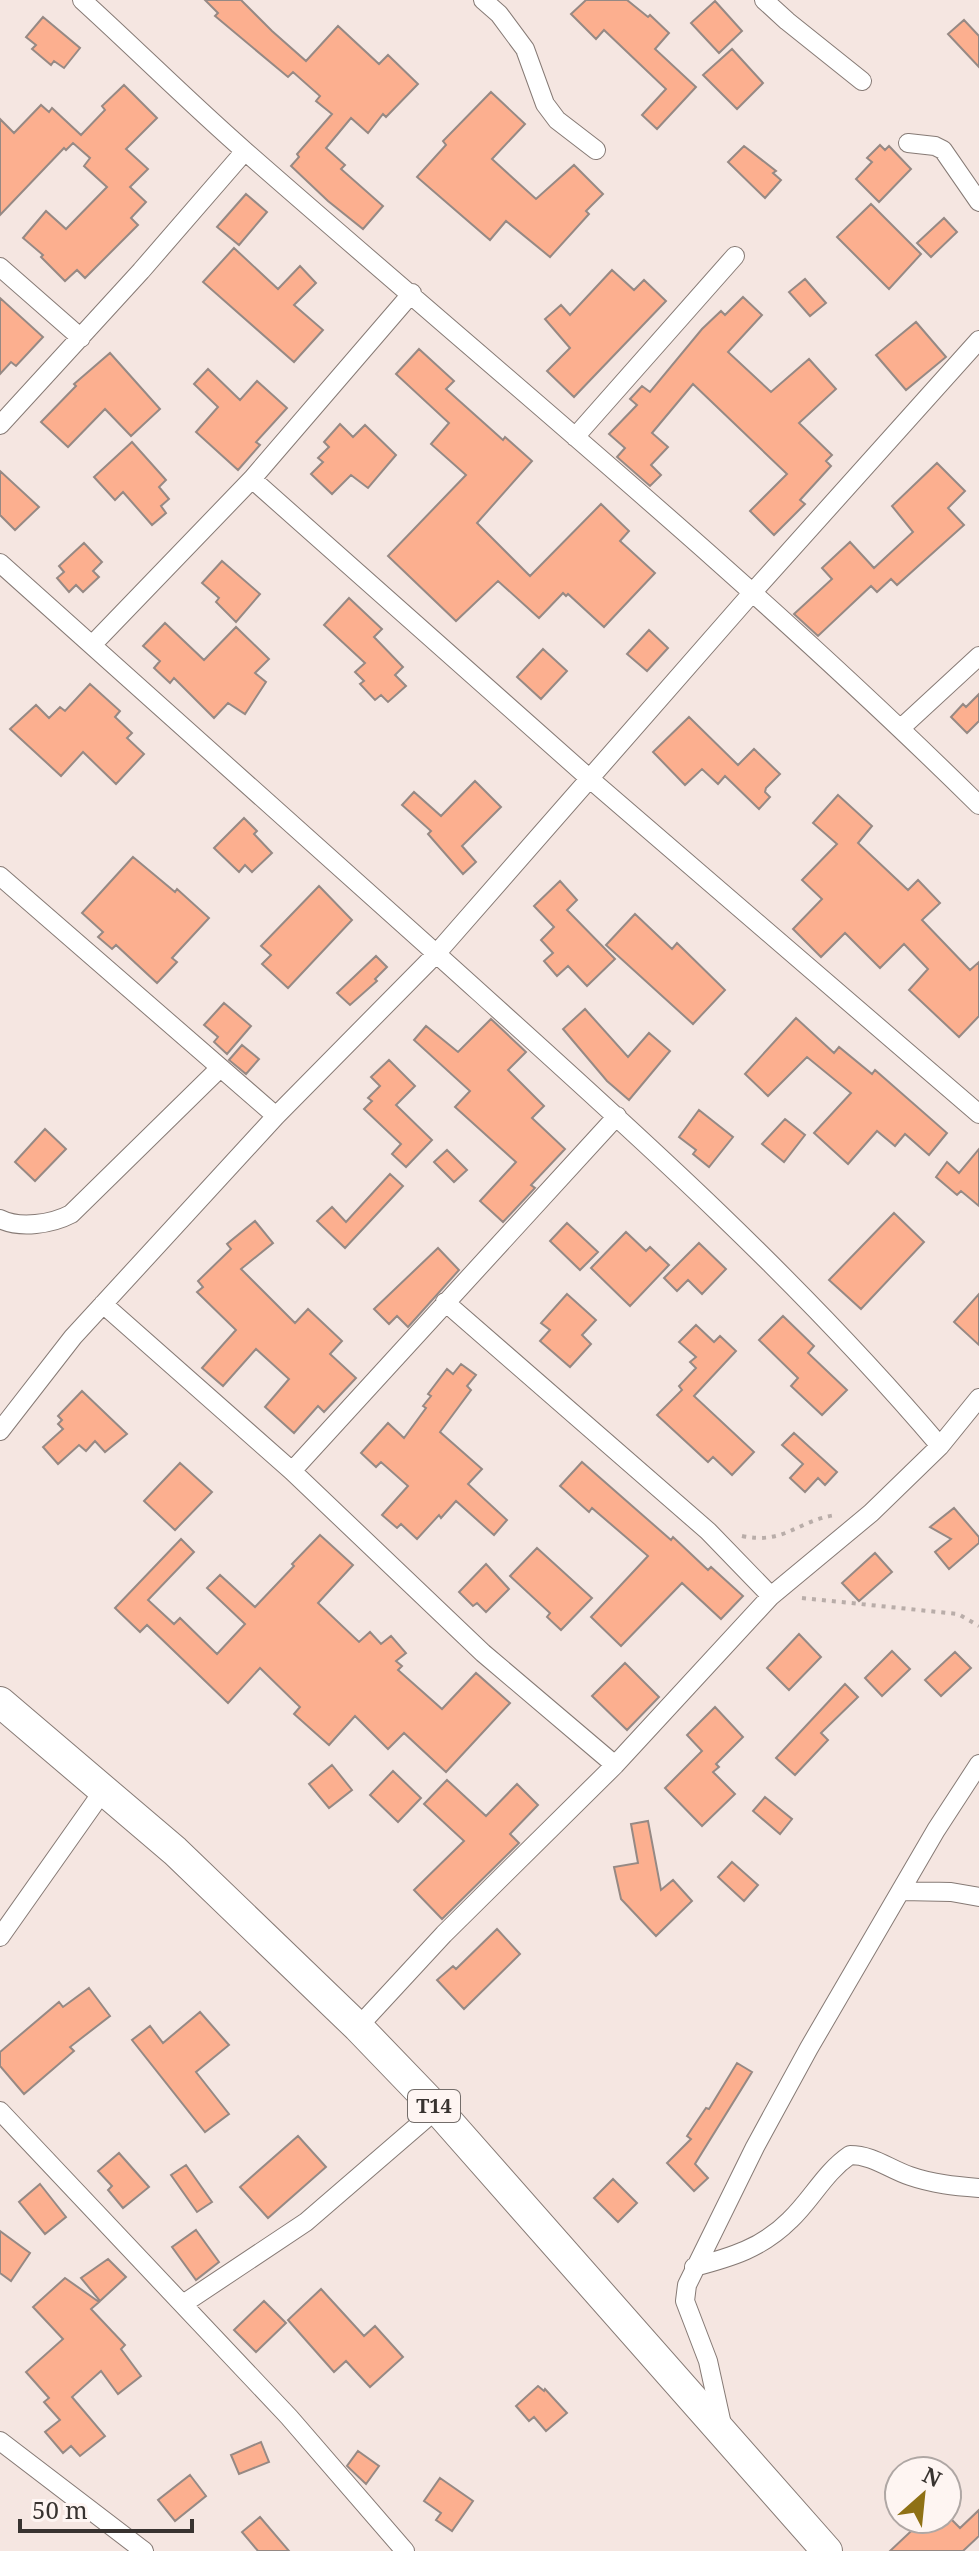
<svg xmlns="http://www.w3.org/2000/svg" width="979" height="2551" font-family="'Noto Serif',serif">
	<style>
		.building { fill: #fcaf8f; stroke: #968984; stroke-width: 2 }
		.lines { fill: none; stroke-linecap: round; stroke-linejoin: round }
		.minor-casing { stroke: #867a75; stroke-width: 20 }
		.trunk-casing { stroke: #867a75; stroke-width: 32 }
		.path { stroke: #b9ada9; stroke-width: 4; stroke-dasharray: 4 6; stroke-linecap: butt }
		.minor { stroke: #fff; stroke-width: 18 }
		.trunk { stroke: #fff; stroke-width: 30 }
		.labels { text-anchor: middle; stroke-width: 7; stroke-linejoin: round; paint-order: stroke }
		.shield { fill: #fef5f2; stroke: #736d6a; stroke-width: 2 }
		.shield-label { font-size: 20px; font-weight: bold; fill: #383330 }
	</style>
	<rect width="100%" height="100%" fill="#f5e6e1"/>
	<path class="building" d="M205,0H241L272,31L306,61L338,26L379,64L388,55L418,84L386,117L383,114L368,133L351,118L326,148L345,165L341,169L383,206L363,229L328,201L291,166L299,157L297,154L332,114L316,101L320,96L293,72L288,77L215,16L218,13Z
		M586,0H627L648,17L650,15L669,33L655,49L696,87L657,129L642,115L666,89L604,30L596,39L571,14Z
		M715,1L742,31L719,53L691,23Z
		M43,17L80,48L64,68L54,61L51,65L32,49L36,45L26,37Z
		M964,20L979,36V67L948,34Z
		M732,49L763,83L737,109L703,75Z
		M124,85L157,118L126,149L148,169L130,187L146,202L131,218L138,225L85,278L77,270L65,281L41,257L43,255L23,238L46,211L66,229L107,187L84,166L90,158L73,143L66,150L64,148L0,215V119L14,133L41,105L49,112L52,108L81,135L105,110L102,106Z
		M491,92L525,124L492,159L536,199L574,165L603,194L586,211L589,214L550,257L506,221L490,240L417,177L446,145L443,141Z
		M880,145L885,150L889,146L911,169L879,202L856,179L872,162L867,158Z
		M744,146L776,171L773,173L781,180L765,198L728,162Z
		M246,194L267,212L239,245L217,227Z
		M871,204L921,254L889,289L837,237Z
		M944,218L957,232L931,257L917,243Z
		M234,248L278,289L300,266L316,283L294,305L323,330L294,362L203,282Z
		M612,270L634,290L644,280L666,301L574,397L547,371L570,348L545,319L561,305L570,315Z
		M805,279L826,303L810,316L789,292Z
		M743,297L762,315L728,352L771,392L809,359L836,389L799,423L832,455L826,461L831,466L800,500L805,504L774,535L750,511L787,474L693,384L652,433L668,447L651,465L661,475L650,486L617,457L625,448L609,434L637,405L630,399L642,386L650,392L702,329L721,311L725,315Z
		M0,298L43,337L16,366L11,362L0,374Z
		M916,322L946,357L906,390L876,355Z
		M419,349L454,381L446,389L503,440L505,437L532,461L477,523L530,576L601,504L629,531L620,541L655,573L604,627L568,594L566,596L563,593L539,618L498,581L456,621L388,556L466,475L431,444L449,423L396,374Z
		M110,353L160,409L131,436L105,409L68,447L41,422L76,386L74,384Z
		M208,369L240,400L257,381L287,408L256,442L260,445L238,470L196,432L218,407L194,384Z
		M340,424L353,437L365,425L396,455L368,488L351,475L332,494L311,474L323,462L318,458L329,447L324,442Z
		M132,442L166,480L159,487L169,499L161,506L166,513L152,525L123,492L115,500L94,477Z
		M937,463L965,491L948,508L964,525L897,585L891,579L877,592L871,586L818,636L794,614L832,579L822,568L850,542L874,568L913,532L892,506Z
		M0,471L39,507L15,530L0,515Z
		M84,543L102,562L93,571L99,577L83,592L76,585L69,592L57,578L64,572L59,566Z
		M222,561L260,594L236,622L216,602L219,598L202,583Z
		M349,598L382,629L374,637L403,667L395,675L406,686L388,702L381,695L375,700L360,684L364,681L355,672L365,663L324,625Z
		M165,623L204,660L236,627L269,659L255,673L266,682L245,714L228,703L214,718L174,678L170,683L154,668L160,661L143,646Z
		M649,630L668,648L647,671L627,654Z
		M543,649L567,671L541,699L517,677Z
		M90,684L120,711L115,717L132,733L127,738L144,754L116,784L83,752L61,776L10,729L36,705L49,718L60,707L65,711Z
		M979,694V721L967,733L951,717L963,704L966,707Z
		M689,717L738,765L754,749L780,774L766,788L765,792L770,797L759,809L725,776L718,784L702,769L685,785L653,752Z
		M475,781L501,807L462,846L476,862L463,874L428,834L431,831L402,805L414,792L441,816Z
		M838,795L872,826L858,843L908,890L918,880L940,903L922,920L970,970L979,962V1016L959,1037L909,990L928,969L904,944L880,968L845,933L821,957L793,929L822,899L802,880L837,844L813,823Z
		M244,818L257,831L254,834L272,853L252,872L245,865L239,872L214,848Z
		M133,857L175,892L177,889L209,918L172,958L177,962L157,983L116,945L112,949L98,937L103,932L82,913Z
		M560,881L577,900L567,910L615,959L587,986L568,966L557,976L544,961L553,953L541,940L554,927L534,906Z
		M319,886L352,920L288,988L262,964L271,955L261,946Z
		M635,914L672,949L677,943L725,990L693,1024L606,945Z
		M376,956L387,967L375,979L377,981L350,1005L337,993Z
		M224,1003L251,1026L227,1054L214,1042L218,1037L204,1025Z
		M585,1009L628,1057L649,1033L670,1051L629,1100L607,1081L563,1029Z
		M796,1018L834,1053L839,1047L872,1074L875,1070L947,1133L929,1155L905,1134L895,1146L877,1131L848,1164L814,1133L851,1093L807,1057L768,1096L745,1074Z
		M491,1019L526,1052L508,1070L544,1106L532,1118L565,1149L531,1185L535,1188L503,1222L480,1201L516,1162L455,1107L470,1091L414,1040L426,1026L458,1052Z
		M242,1045L259,1059L246,1074L229,1060Z
		M389,1060L415,1086L396,1105L432,1140L406,1167L392,1154L401,1144L364,1109L372,1101L368,1098L380,1086L371,1077Z
		M699,1110L733,1137L709,1167L693,1154L696,1150L679,1137Z
		M785,1119L805,1135L784,1162L762,1144Z
		M45,1129L66,1149L35,1181L15,1162Z
		M979,1149V1206L961,1191L957,1195L936,1177L947,1162L959,1173Z
		M447,1150L467,1170L454,1182L434,1162Z
		M390,1174L403,1186L345,1248L317,1221L332,1207L346,1222Z
		M894,1213L924,1242L861,1309L829,1280Z
		M255,1221L273,1243L241,1269L295,1323L308,1309L342,1341L330,1354L356,1378L324,1412L318,1406L294,1433L265,1407L289,1379L256,1349L223,1386L202,1368L236,1330L197,1292L203,1287L198,1281L231,1249L227,1244Z
		M567,1223L598,1252L580,1270L550,1241Z
		M626,1232L646,1251L650,1247L669,1265L630,1306L591,1268Z
		M699,1243L726,1269L702,1294L688,1280L677,1291L664,1278Z
		M438,1248L459,1270L408,1327L397,1316L389,1324L374,1309Z
		M567,1294L596,1320L582,1335L591,1344L570,1367L540,1341L550,1330L541,1323Z
		M979,1294V1345L954,1322Z
		M783,1316L814,1346L808,1353L847,1390L822,1415L791,1386L798,1378L759,1340Z
		M696,1325L714,1342L720,1336L736,1351L694,1396L754,1452L732,1475L713,1457L708,1462L657,1415L682,1390L679,1386L696,1368L690,1362L696,1357L679,1342Z
		M461,1364L476,1375L467,1386L471,1390L440,1432L482,1469L468,1484L507,1520L494,1535L456,1501L441,1518L439,1515L417,1539L401,1524L397,1528L382,1515L408,1486L381,1462L376,1467L361,1453L388,1423L404,1438L426,1408L423,1406L431,1396L428,1394L447,1369L453,1374Z
		M82,1391L127,1434L105,1452L95,1441L86,1451L79,1445L58,1464L43,1447L63,1429L58,1424L62,1420L58,1416Z
		M794,1433L837,1472L825,1485L818,1478L805,1492L790,1478L803,1464L782,1445Z
		M582,1462L671,1540L673,1537L708,1570L711,1567L743,1596L721,1619L682,1583L621,1646L591,1617L648,1556L592,1508L589,1512L560,1486Z
		M180,1463L212,1492L175,1530L144,1501Z
		M954,1508L979,1537V1543L949,1569L935,1552L951,1539L930,1527Z
		M320,1535L353,1565L318,1603L359,1642L370,1632L381,1644L391,1636L406,1653L396,1661L402,1666L398,1670L442,1709L476,1673L510,1703L446,1772L404,1733L388,1749L355,1716L329,1745L294,1714L300,1707L260,1668L228,1703L147,1625L140,1632L115,1608L181,1539L194,1552L148,1600L174,1624L180,1618L217,1654L245,1624L207,1588L220,1575L255,1607L294,1566L292,1564Z
		M537,1548L592,1598L561,1630L547,1617L550,1613L510,1576Z
		M875,1553L892,1572L859,1601L842,1583Z
		M486,1564L509,1589L486,1612L477,1603L473,1606L459,1592Z
		M799,1634L821,1657L789,1690L767,1668Z
		M892,1651L910,1669L882,1696L865,1678Z
		M955,1652L971,1668L941,1696L925,1680Z
		M625,1663L659,1697L627,1730L592,1696Z
		M845,1684L858,1697L821,1733L828,1740L795,1775L776,1758Z
		M715,1707L743,1737L716,1764L719,1767L713,1772L735,1794L702,1826L665,1788L702,1751L687,1735Z
		M332,1765L352,1790L329,1808L309,1784Z
		M393,1771L421,1798L398,1822L370,1795Z
		M447,1780L486,1816L517,1784L538,1805L510,1834L519,1843L442,1919L414,1890L464,1841L424,1804Z
		M765,1797L792,1819L780,1834L753,1811Z
		M648,1821L661,1890L673,1880L692,1901L656,1936L621,1899L614,1867L638,1863L631,1824Z
		M732,1862L758,1885L744,1901L718,1877Z
		M497,1929L520,1954L464,2009L437,1980L453,1966L456,1969Z
		M89,1988L110,2016L70,2047L74,2051L24,2094L0,2066V2052L59,2002L63,2007Z
		M200,2012L229,2045L196,2072L229,2114L205,2132L132,2040L150,2026L163,2043Z
		M737,2063L752,2072L695,2164L708,2178L694,2191L667,2163L691,2139L687,2136L706,2108L709,2109Z
		M298,2136L326,2167L268,2218L240,2187Z
		M119,2153L149,2187L123,2208L108,2190L112,2186L98,2171Z
		M186,2165L212,2202L197,2212L171,2175Z
		M613,2179L637,2203L618,2222L594,2198Z
		M40,2184L66,2217L45,2234L19,2202Z
		M196,2230L219,2262L196,2280L172,2247Z
		M0,2231L30,2253L11,2281L0,2273Z
		M108,2259L126,2277L100,2301L81,2278Z
		M65,2278L99,2302L91,2309L125,2345L121,2349L141,2376L118,2394L101,2371L72,2397L105,2436L80,2456L71,2446L63,2453L45,2432L60,2420L44,2402L49,2398L26,2372L63,2339L33,2307Z
		M321,2289L364,2336L375,2326L403,2357L370,2387L346,2361L334,2372L288,2320Z
		M264,2301L286,2323L256,2352L234,2330Z
		M538,2386L544,2391L545,2389L567,2413L546,2431L534,2417L529,2421L516,2406Z
		M261,2442L269,2462L239,2474L231,2455Z
		M358,2451L379,2466L366,2484L347,2466Z
		M190,2475L206,2496L175,2521L158,2500Z
		M440,2478L473,2501L452,2531L436,2520L441,2513L424,2501Z
		M979,2510V2536L963,2551H890L924,2519H928L935,2527L943,2519H947V2515L960,2528Z
		M260,2517L289,2551H258L242,2532Z"/>
	<g class="lines">
		<defs>
			<path id="minor" d="M82,0C137,50 190,103 246,152C492,368 746,575 979,805
				M483,0L499,14L525,49L545,104L557,120L596,150
				M764,0L787,21L862,81
				M908,143L935,146L943,150L979,202
				M0,267L81,338
				M0,425L141,271L245,151
				M575,437L735,256
				M252,479L590,779L979,1114
				M0,563C147,693 293,825 440,957C613,1113 789,1268 940,1446
				M92,645L252,479L412,293
				M901,728L979,656
				M0,876L276,1116
				M0,1219C20,1229 52,1224 71,1214L220,1068
				M445,1302L708,1531L771,1596
				M103,1304L292,1471L483,1653L615,1765
				M0,1431L73,1337L276,1116L436,954L752,593L979,340
				M292,1471L617,1116
				M902,1891L951,1892L979,1897
				M0,1937L103,1791
				M358,2027L444,1934L615,1765L771,1596L871,1513L940,1446L979,1398
				M0,2111L289,2417L405,2551
				M694,2267C732,2257 762,2248 790,2220C812,2199 825,2172 850,2155C873,2155 889,2169 910,2176C933,2184 955,2186 979,2188
				M183,2304L306,2222L437,2109
				M723,2429L708,2361L685,2301L687,2285L755,2147L809,2048L936,1830L979,1764
				M0,2441L144,2551"/>
			<path id="trunk" d="M0,1702L175,1851L358,2027L437,2109L827,2551"/>
		</defs>
		<use href="#minor" class="minor-casing"/>
		<use href="#trunk" class="trunk-casing"/>
		<path class="path" d="M742,1536C785,1545 798,1520 836,1515
			M802,1598L958,1614L979,1626"/>
		<use href="#minor" class="minor"/>
		<use href="#trunk" class="trunk"/>
	</g>
	<g class="labels">
		<rect class="shield" x="408" y="2090" width="52" height="32" rx="6"/>
		<g class="shield-label">
			<text x="434" y="2113">T14</text>
		</g>
	</g>
	<g transform="translate(923 2495) rotate(27)"><circle r="38" fill="#fef5f2" stroke="#afa7a4" stroke-width="2"/>
	<path d="M0-6L14 30L0 20L-14 30Z" fill="#8f7115"/>
	<text y="-12" font-size="22" font-weight="bold" text-anchor="middle" fill="#383330">N</text>
	</g>
	<path d="M20 2519v12h172v-12" fill="none" stroke="#383330" stroke-width="4"/>
	<text x="32" y="2519" font-size="24" fill="#383330" stroke="#fef5f2" stroke-width="6" paint-order="stroke">50 m</text>
</svg>
